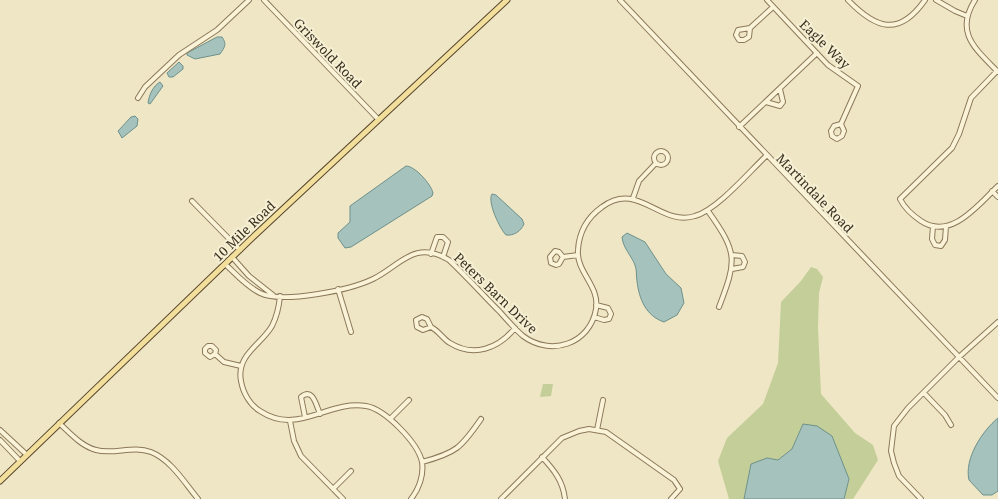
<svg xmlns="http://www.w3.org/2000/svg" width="998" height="499" font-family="'Noto Serif',serif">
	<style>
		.green { fill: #c3ce98 }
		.water { fill: #a6c2bd; stroke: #6d918b }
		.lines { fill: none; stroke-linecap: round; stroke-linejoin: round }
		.minor-casing { stroke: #8b785a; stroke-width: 6 }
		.major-casing { stroke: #58462e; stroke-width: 7 }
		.minor { stroke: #faf3d8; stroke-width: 4 }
		.major { stroke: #f3df9c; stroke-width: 5 }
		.labels { text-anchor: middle; stroke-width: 4; stroke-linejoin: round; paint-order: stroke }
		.street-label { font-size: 13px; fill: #3a2e1f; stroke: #f6f0d4 }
	</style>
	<rect width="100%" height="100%" fill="#efe6c5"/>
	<path class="green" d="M811,267L817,269L823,277L819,293L818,328L821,394L855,433L873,445L878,460L853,499H844L849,479L803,424L792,449L778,460L767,458L751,464L744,499H729L718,461L727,438L763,404L778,363L781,302L801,281Z
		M543,384H553L551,396L540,397Z"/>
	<path class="water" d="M217,37H222C227,44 225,47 220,54L195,59L187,55V53Z
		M179,62L183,66V69L173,77H169L167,73Z
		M160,82L163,86L150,104L148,103C149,95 153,86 160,82Z
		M135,116L138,119L137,126L122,138L118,131L131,117Z
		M406,166C415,166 431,184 433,193L432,196L351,247L345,248L338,238V233L350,222V206Z
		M492,194L496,195L522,219L524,224C521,231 514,236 506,235C500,229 487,202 492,194Z
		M627,233L645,242L666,274L681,288L684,303L677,315L664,322C646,316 639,299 637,281C636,276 637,270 635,265C631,255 623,248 622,237Z
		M998,418V491L992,495H983L969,480C964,459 982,431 998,418Z
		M803,424L817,426L832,436L849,479L844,499H744L751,464L767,458L778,460L792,449Z"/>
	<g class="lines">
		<defs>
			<path id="minor" d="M264,0L378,119
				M620,0L998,398
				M767,0L828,65L858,86L841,124L834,126L831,131L832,136L837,139L842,136L844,131L841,124
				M848,0C876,29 899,37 925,0
				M936,0L955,11L967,16
				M975,0C954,33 976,49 998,72
				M750,28L738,30L736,35L739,40H744L749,37L750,28L773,7
				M997,71L971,98L959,134L952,148L900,199C905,209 912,215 921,221C951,241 979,204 998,186
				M138,98L145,87L179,55L217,30L249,0
				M766,102L780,106L783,102L780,89
				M739,127L817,53
				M654 158a7 7 0 1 1 14 0a7 7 0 1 1-14 0Z
				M992,191L998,197
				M633,198L639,181L656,163
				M192,201L240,250
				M708,211C738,253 737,260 719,307
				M933,226L932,239L935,245L941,246L945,240L946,226
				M431,254L437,237H443L448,242L443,257
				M732,255L742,256L745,262L743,267L732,269
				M232,257L249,276L273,295
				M563,257L559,252L555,251L550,257L551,263L556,265L559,264L563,257L578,255
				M225,264C236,274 246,286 260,293C283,304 350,290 373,279C400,266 414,239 449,260C467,277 483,295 500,312C507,320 515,329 523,336C551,357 590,344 596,309C600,286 576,272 578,250C579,232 588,217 602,207C638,180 660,227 695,216C717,210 749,172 766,156
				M338,289L351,332
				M280,296C279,307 277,316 272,326C261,345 236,355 241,381C243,393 250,405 260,411C298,436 327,400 366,406C385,409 418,443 422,462C424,475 419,489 411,499
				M422,317L427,319L431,327L423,330L417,327L416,320Z
				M594,317L604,320L609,319L611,314L608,308L596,305
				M431,327C439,331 443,339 450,343C474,358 499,348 515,328
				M215,354L210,357L205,353V349L208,346H212L216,350L215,354L224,362L241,366
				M924,393L945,415L951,425
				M305,417L301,397C313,387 316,405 320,414
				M390,419L409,400
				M290,421L294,441L301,456L343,499
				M59,423C70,433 81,446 96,450C114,455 133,445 151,452C171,460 184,482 198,499
				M0,430L27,455
				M597,430L603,400
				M0,440L20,461
				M542,457C554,470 563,481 565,499
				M422,462C456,453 461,448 481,419
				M333,489L351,471
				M501,499L562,438L579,431L589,429L606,432L674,480L680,489L671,499
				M921,499L899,476L894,463L891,451L894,426L908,408L959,357L998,322"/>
			<path id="major" d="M0,481L252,238L507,0"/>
		</defs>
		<use href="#minor" class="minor-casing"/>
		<use href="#major" class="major-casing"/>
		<use href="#minor" class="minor"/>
		<use href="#major" class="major"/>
	</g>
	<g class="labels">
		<g class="street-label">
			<text transform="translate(825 44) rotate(44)" y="5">Eagle Way</text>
			<text transform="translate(328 53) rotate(46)" y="5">Griswold Road</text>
			<text transform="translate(815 193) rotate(46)" y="5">Martindale Road</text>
			<text transform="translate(244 231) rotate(-44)" y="5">10 Mile Road</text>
			<text transform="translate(496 293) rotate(44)" y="5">Peters Barn Drive</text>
		</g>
	</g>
</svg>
